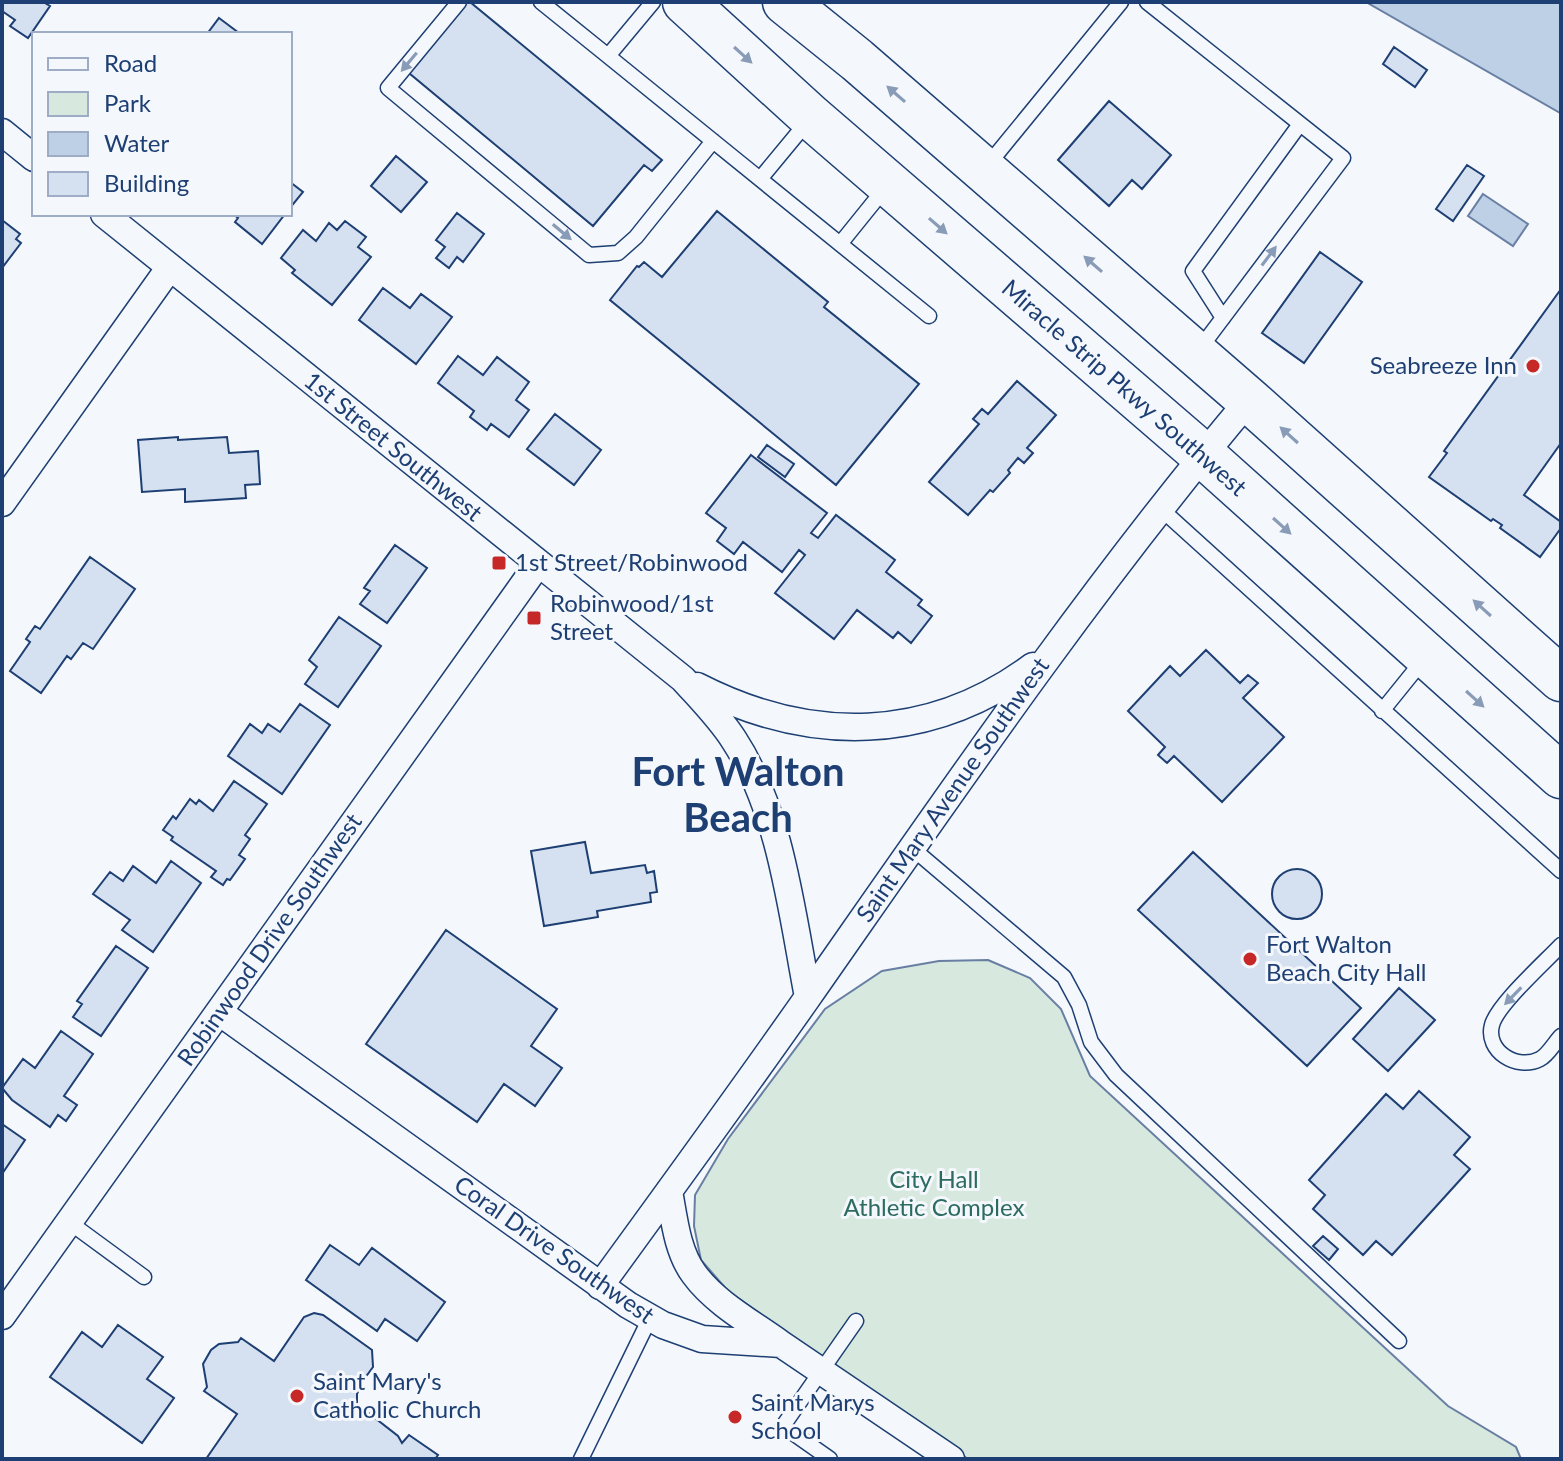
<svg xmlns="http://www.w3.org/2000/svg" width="1563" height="1461" font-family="Lato,sans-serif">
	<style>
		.green { fill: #d7e8df; stroke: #687fa3; stroke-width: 2 }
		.water { fill: #bed0e5; stroke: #687fa3; stroke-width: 2 }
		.building { fill: #d5e0f0; stroke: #1d3f73; stroke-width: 2 }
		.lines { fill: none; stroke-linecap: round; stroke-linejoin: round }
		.lane-casing { stroke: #1d3f73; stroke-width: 17 }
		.street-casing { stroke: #1d3f73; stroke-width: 29 }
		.highway-casing { stroke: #1d3f73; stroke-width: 47 }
		.lane { stroke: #f4f7fb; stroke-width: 14 }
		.street { stroke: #f4f7fb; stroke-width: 26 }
		.highway { stroke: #f4f7fb; stroke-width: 44 }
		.oneway { fill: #889bb7 }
		.poi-dot { fill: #c62828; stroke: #f4f7fb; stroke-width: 3 }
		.labels { text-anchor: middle; stroke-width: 6; stroke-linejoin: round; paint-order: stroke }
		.poi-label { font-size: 24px; fill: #1d3f73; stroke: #f4f7fb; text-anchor: start }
		.street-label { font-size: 24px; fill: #1d3f73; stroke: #f4f7fb }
		.park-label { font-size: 24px; fill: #2c6c60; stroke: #f4f7fb }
		.town-label { font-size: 40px; font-weight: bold; fill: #1d3f73; stroke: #f4f7fb }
	</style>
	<rect width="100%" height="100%" fill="#f4f7fb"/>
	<path class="green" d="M988,960L1030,978L1061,1009L1090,1076L1448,1406L1516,1447L1521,1459H968L728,1291L701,1260L694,1226L695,1195L728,1139L825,1009L882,971L939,961Z"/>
	<path class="water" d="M1366,2H1561V114L1560,113Z
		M1483,194L1528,224L1513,246L1468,216Z"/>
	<path class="building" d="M2,2H43L50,6L28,38L10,26L15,20L2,11Z
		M467,2H470L662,160L652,171L644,165L593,226L409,73Z
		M219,18L239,33V34H207Z
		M1394,47L1427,70L1415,87L1383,64Z
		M1109,101L1171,155L1142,189L1132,180L1109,206L1058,160Z
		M396,156L427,182L401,212L371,186Z
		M1467,165L1484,176L1453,221L1436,209Z
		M290,182L303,192L290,208Z
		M717,211L828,302L824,307L919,384L836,485L610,300L637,266L639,267L644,262L662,277Z
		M457,213L484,234L463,262L457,257L449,268L436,258L445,247L436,240Z
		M233,214H285L262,244L235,222L238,218Z
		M2,220L20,234L16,239L21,243L2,268Z
		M345,221L366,237L358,247L371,257L332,305L292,273L295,270L281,258L303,230L316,241L329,223L337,230Z
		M1320,252L1362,282L1304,363L1262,333Z
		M383,288L410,308L421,294L452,317L416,364L359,320Z
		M1561,289V443L1524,495L1561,522V528L1540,557L1500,528L1502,525L1493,519L1491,521L1429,477L1447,453L1444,451Z
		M458,356L483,375L497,357L529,382L516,400L529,410L509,437L491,424L487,430L470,417L474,411L438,383Z
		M1017,381L1056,415L1027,448L1033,453L1024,463L1018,458L1008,470L1010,473L993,492L990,490L968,515L929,482L979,424L973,419L982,409L988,414Z
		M555,414L601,450L574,485L527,449Z
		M178,437V440L227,437L229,453L258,451L260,484L245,485L246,498L185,502V489L142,492L138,440Z
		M767,445L794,464L785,477L758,457Z
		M751,455L827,513L811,533L818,538L836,515L895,560L886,572L922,600L918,605L932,616L911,643L898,632L893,638L857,610L834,639L775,593L805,555L799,550L782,572L743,542L734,554L717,541L726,528L706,513Z
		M395,545L427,568L387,623L360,604L370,591L364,588Z
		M90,557L135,589L93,649L83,643L71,659L67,656L41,693L10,671L30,642L26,639L35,626L40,629Z
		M339,617L381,646L338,707L305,684L317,667L309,660Z
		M1206,650L1240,683L1248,675L1258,683L1243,698L1284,737L1222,802L1174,756L1167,763L1158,755L1165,747L1128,711L1170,666L1180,676Z
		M300,704L330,725L282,794L228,756L250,724L262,733L268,724L280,732Z
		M234,781L267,804L245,835L250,839L239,855L245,859L230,880L227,879L223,885L211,877L216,871L171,840L173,837L163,830L173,816L176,819L190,799L196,804L199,800L213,811Z
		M585,842L591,873L645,865L647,873L654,871L657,892L650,893L651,902L597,911L598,917L544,926L531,851Z
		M1193,852L1361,1008L1307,1066L1138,910Z
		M171,861L201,883L153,952L122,930L130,920L93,894L110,872L123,881L133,866L156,883Z
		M1272 894a25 25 0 1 1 50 0a25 25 0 1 1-50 0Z
		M446,930L557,1009L531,1046L562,1068L535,1106L504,1084L477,1122L366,1044Z
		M116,946L148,968L101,1036L73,1017L82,1004L77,1001Z
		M1399,988L1435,1020L1388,1071L1353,1039Z
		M61,1031L93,1054L64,1096L77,1105L66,1121L58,1115L50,1127L12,1100L2,1088L23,1059L35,1068Z
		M1419,1091L1470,1137L1454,1155L1470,1169L1392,1255L1376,1241L1363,1255L1313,1209L1325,1195L1309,1180L1386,1094L1403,1109Z
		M2,1124L25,1140L2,1174Z
		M1323,1236L1338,1249L1329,1260L1313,1246Z
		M330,1245L359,1265L372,1248L445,1302L417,1341L385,1319L377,1331L306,1280Z
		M314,1313L323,1315L372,1350L373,1367L362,1382L357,1394V1404L398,1436L402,1443L409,1435L438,1455L435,1459H206L237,1414L204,1391L207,1387L203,1364L211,1350L219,1344L238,1342L241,1338L274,1361L304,1317Z
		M118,1325L163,1357L147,1379L174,1398L142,1443L50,1377L82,1332L102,1347Z"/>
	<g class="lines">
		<defs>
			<path id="lane" d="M459,2L388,88L589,255L618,253L636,237L713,141
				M541,2L608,56
				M653,2L608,56L929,316
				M1147,2L1343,158L1198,351
				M987,166L1121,2
				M760,179L808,121
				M840,244L886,187
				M1223,318L1193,271L1300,124
				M1160,508L1561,871
				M1382,711L1424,659
				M912,848L1064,977L1079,1005L1091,1042L1116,1075L1399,1341
				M1561,945C1545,962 1497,1005 1492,1025C1485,1051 1517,1071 1540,1059C1548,1055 1555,1042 1561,1036
				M69,1222L144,1277
				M581,1459L650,1318
				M830,1459L783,1426L856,1321"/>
			<path id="street" d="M2,132L34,158
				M104,214L683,679C701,699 720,718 734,740C781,812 792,914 808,997
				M2,503L170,267
				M697,686C810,744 929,743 1033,666
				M219,1012L628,1305L663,1325L702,1339L781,1344L951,1459
				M669,1191C674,1218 677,1251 694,1274C715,1303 752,1323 781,1344
				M600,1286C670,1190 740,1094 808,997C950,794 1089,590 1249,400
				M2,1316L538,564"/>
			<path id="highway" d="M685,2L811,117L1203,455L1561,776
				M785,2L857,60L1249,400L1561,679"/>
		</defs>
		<use href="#lane" class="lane-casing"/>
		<use href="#street" class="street-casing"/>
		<use href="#highway" class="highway-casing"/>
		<use href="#lane" class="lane"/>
		<use href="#street" class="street"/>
		<use href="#highway" class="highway"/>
	</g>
	<defs><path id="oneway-solid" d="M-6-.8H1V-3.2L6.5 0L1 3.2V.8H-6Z" transform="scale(2)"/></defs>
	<g class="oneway">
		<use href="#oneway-solid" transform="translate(743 55) rotate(42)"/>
		<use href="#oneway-solid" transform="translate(409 62) rotate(130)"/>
		<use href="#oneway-solid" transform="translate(896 94) rotate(-139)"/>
		<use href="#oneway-solid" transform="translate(938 226) rotate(41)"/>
		<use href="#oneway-solid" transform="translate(562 232) rotate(40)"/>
		<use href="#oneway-solid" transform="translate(1269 256) rotate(-53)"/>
		<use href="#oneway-solid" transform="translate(1093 264) rotate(-139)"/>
		<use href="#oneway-solid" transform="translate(1289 435) rotate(-138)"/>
		<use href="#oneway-solid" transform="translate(1282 526) rotate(42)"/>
		<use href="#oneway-solid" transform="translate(1482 608) rotate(-138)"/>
		<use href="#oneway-solid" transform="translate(1475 699) rotate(42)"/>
		<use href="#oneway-solid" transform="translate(1513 996) rotate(134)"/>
	</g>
	<g class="poi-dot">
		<circle cx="1533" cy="366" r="8"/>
		<rect x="491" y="555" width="16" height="16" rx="4"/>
		<rect x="526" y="610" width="16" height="16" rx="4"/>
		<circle cx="1250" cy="959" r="8"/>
		<circle cx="297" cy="1396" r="8"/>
		<circle cx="735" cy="1417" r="8"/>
	</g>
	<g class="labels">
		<g class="poi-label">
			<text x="1517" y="374" text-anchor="end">Seabreeze Inn</text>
			<text x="515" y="571">1st Street/Robinwood</text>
			<text x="550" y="612">Robinwood/1st<tspan x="550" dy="28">Street</tspan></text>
			<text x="1266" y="953">Fort Walton<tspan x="1266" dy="28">Beach City Hall</tspan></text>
			<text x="313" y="1390">Saint Mary's<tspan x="313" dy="28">Catholic Church</tspan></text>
			<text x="751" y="1411">Saint Marys<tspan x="751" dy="28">School</tspan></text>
		</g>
		<g class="street-label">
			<text transform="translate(1124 388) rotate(41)" y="8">Miracle Strip Pkwy Southwest</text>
			<text transform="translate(393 447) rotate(39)" y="8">1st Street Southwest</text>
			<text transform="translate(953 790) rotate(-55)" y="8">Saint Mary Avenue Southwest</text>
			<text transform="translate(270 940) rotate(-55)" y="8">Robinwood Drive Southwest</text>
			<text transform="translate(554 1250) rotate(35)" y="8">Coral Drive Southwest</text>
		</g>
		<g class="park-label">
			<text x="934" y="1188">City Hall<tspan x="934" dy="28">Athletic Complex</tspan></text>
		</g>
		<g class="town-label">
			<text x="738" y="786">Fort Walton<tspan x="738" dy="46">Beach</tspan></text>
		</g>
	</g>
	<rect width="1563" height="1461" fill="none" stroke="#1d3f73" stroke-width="8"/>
	<rect x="32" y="32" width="260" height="184" fill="#f4f7fb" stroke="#9eadc5" stroke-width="2"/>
	<rect x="48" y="58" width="40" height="12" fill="#f4f7fb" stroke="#9eadc5" stroke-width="2"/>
	<text x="104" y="72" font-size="24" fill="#1d3f73">Road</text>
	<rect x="48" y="92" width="40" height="24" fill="#d7e8df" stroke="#9eadc5" stroke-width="2"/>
	<text x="104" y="112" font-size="24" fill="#1d3f73">Park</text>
	<rect x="48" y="132" width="40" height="24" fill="#bed0e5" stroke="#9eadc5" stroke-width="2"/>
	<text x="104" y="152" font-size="24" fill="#1d3f73">Water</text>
	<rect x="48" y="172" width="40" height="24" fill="#d5e0f0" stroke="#9eadc5" stroke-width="2"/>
	<text x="104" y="192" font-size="24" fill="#1d3f73">Building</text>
</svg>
